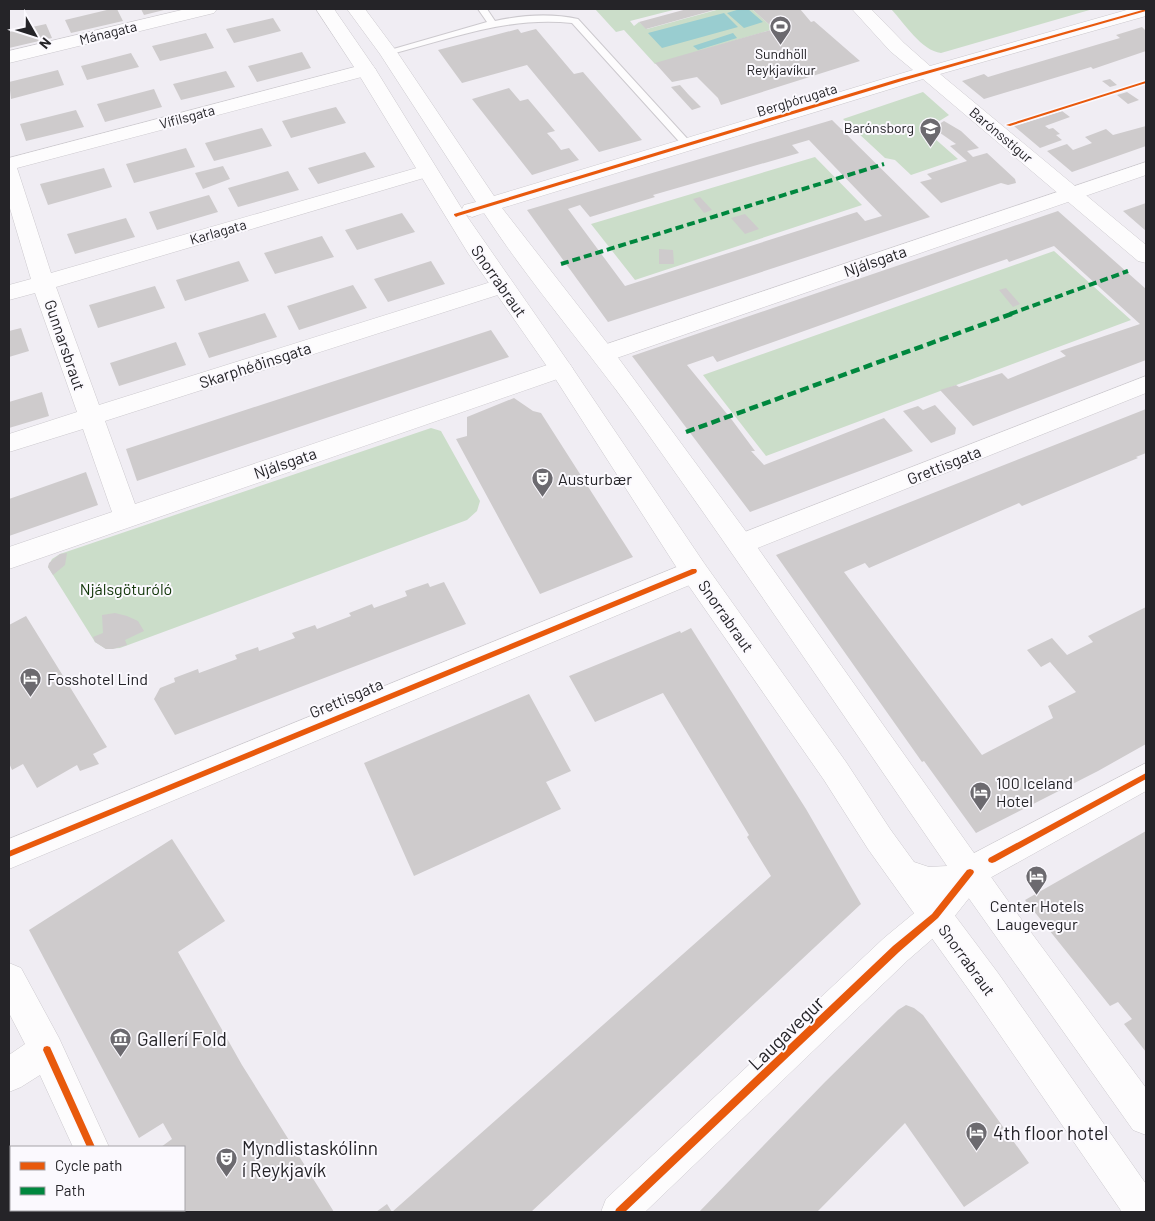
<svg xmlns="http://www.w3.org/2000/svg" width="1155" height="1221" font-family="Barlow,sans-serif">
	<style>
		.green { fill: #cbddc9 }
		.water { fill: #99cdd0 }
		.building { fill: #cecbcc; fill-rule: evenodd }
		.lines { fill: none; stroke-linecap: round; stroke-linejoin: round }
		.lane-casing { stroke: #ccc9ce; stroke-width: 2 }
		.street-casing { stroke: #ccc9ce; stroke-width: 1 }
		.secondary-casing { stroke: #ccc9ce; stroke-width: 1 }
		.lane { fill: #fdfcfd; fill-rule: evenodd }
		.street { fill: #fdfcfd; fill-rule: evenodd }
		.secondary { fill: #fdfcfd; fill-rule: evenodd }
		.quiet-far2 { stroke: #00873e; stroke-width: 4; stroke-dasharray: 8 4; stroke-linecap: butt }
		.quiet-far1 { stroke: #00873e; stroke-width: 4.5; stroke-dasharray: 9 4.5; stroke-linecap: butt }
		.quiet { stroke: #00873e; stroke-width: 6; stroke-dasharray: 12 6; stroke-linecap: butt }
		.cycleway-casing { stroke: #fbf9fe; stroke-width: 3 }
		.cycleway { fill: #e8590c; fill-rule: evenodd }
		.labels { text-anchor: middle; stroke-width: 4; stroke-linejoin: round; paint-order: stroke }
		.far-street-label { font-size: 14px; fill: #252428; stroke: #fbf9fe }
		.far-poi-label { font-size: 14px; fill: #252428; stroke: #fbf9fe }
		.street-label { font-size: 16px; fill: #252428; stroke: #fbf9fe }
		.poi-label { font-size: 16px; fill: #252428; stroke: #fbf9fe; text-anchor: start }
		.park-label { font-size: 16px; fill: #113608; stroke: #fbf9fe }
		.near-street-label { font-size: 19px; fill: #252428; stroke: #fbf9fe }
		.near-poi-label { font-size: 19px; fill: #252428; stroke: #fbf9fe; text-anchor: start }
	</style>
	<rect width="100%" height="100%" fill="#f0edf3"/>
	<path class="green" d="M595,9H677L630,21L634,26L639,22L647,29L720,9H752L774,29L655,64L624,30L616,32Z
		M891,9H1093L941,53C922,51 904,23 891,9Z
		M923,92L949,115L925,130L958,159L911,175L895,160L885,158L843,119Z
		M815,157L862,205L635,280L591,224Z
		M1054,251L1131,320L766,456L703,375Z
		M431,428L441,431L480,501L477,511L467,520L120,648L106,649L95,642L48,567L52,559L60,554Z"/>
	<path class="water" d="M740,9H748L763,22L744,28L727,13Z
		M724,13L738,27L662,48L648,33Z
		M733,33L737,38L698,50L693,46Z"/>
	<path class="building" d="M111,9H117L123,21L71,33L65,20Z
		M141,9H168L144,15Z
		M687,9H718L646,29L639,22Z
		M752,9H800L811,22L814,21L860,61L721,105L718,98L697,77L672,82L655,63L774,29Z
		M273,18L281,31L234,43L226,29Z
		M46,24L52,38L9,48V32Z
		M1142,27L1146,31V51L1093,69L1091,67L984,99L962,81L984,74L988,77L1096,45L1120,38L1116,35Z
		M518,29L521,33L536,29L574,74L583,72L642,140L599,152L527,65L462,83L438,50Z
		M206,33L214,48L160,61L152,46Z
		M302,52L311,68L257,82L248,66Z
		M131,53L139,67L87,80L81,66Z
		M58,70L64,85L11,99L9,82Z
		M226,71L235,87L181,100L173,84Z
		M1110,79L1117,85L1110,87L1102,81Z
		M680,85L688,94L701,107L692,110L671,87Z
		M509,88L520,101L528,99L555,131L547,133L555,142L561,150L569,148L579,160L532,175L472,99Z
		M154,89L162,107L105,122L97,104Z
		M1127,92L1139,100L1128,104L1117,95Z
		M336,107L346,123L291,138L282,121Z
		M76,110L84,127L26,141L20,124Z
		M1062,111L1070,117L1045,126L1049,129L1053,128L1060,134L1056,135L1062,140L1040,148L1014,126Z
		M832,120L930,217L608,322L527,210ZM809,140L882,216L865,221L857,212L625,286L568,209L580,205L590,217L655,197L653,195L799,153L792,145Z
		M944,121L961,131L979,148L967,151L973,157L987,153L1015,179L1016,183L1008,185L1001,183L941,203L920,182L932,179L927,174L967,161L950,146L956,144L933,128Z
		M1146,126V146L1072,172L1047,151L1067,144L1073,150L1092,143L1085,137L1106,129L1113,135Z
		M262,128L272,146L214,161L205,143Z
		M186,148L195,167L134,183L126,164Z
		M365,152L375,167L318,184L308,168Z
		M223,166L230,179L203,189L195,173Z
		M104,168L112,187L48,205L40,184Z
		M288,171L299,190L238,207L228,188Z
		M209,195L218,212L157,230L149,212Z
		M700,197L712,210L704,213L693,199Z
		M1146,203V231L1123,211Z
		M1058,211L1146,289V360L973,426L940,390L956,385L959,387L1002,373L1008,379L1066,356L1060,351L1140,324L1054,246L1009,262L1007,259L978,269L717,362L713,356L687,365L732,420L755,451H751L764,465L884,418L913,451L750,512L632,356Z
		M402,213L415,232L357,250L345,230Z
		M745,214L759,229L745,234L731,218Z
		M126,218L135,237L75,254L67,234Z
		M322,236L334,257L275,274L264,253Z
		M659,249L673,250L674,264H659Z
		M239,261L249,281L185,301L176,280Z
		M431,261L445,284L388,302L374,279Z
		M353,285L367,308L299,330L287,306Z
		M155,286L165,308L98,328L89,305Z
		M1006,288L1020,304L1013,307L999,290Z
		M265,313L277,337L209,358L198,333Z
		M21,328L29,351L9,357V331Z
		M491,330L509,357L137,481L126,449Z
		M176,342L186,365L119,386L110,363Z
		M42,392L49,416L9,428V402Z
		M514,398L533,411L541,413L633,557L540,594L456,439L467,436V417Z
		M935,405L956,428L955,434L931,443L903,411L918,406L923,410Z
		M1146,409V453L1136,457L1138,458L1022,506L1019,503L869,568L865,563L844,572L982,755L1053,718L1048,706L1076,692L1050,662L1041,667L1027,650L1052,638L1067,655L1093,642L1088,636L1146,607V744L1098,771L976,833L924,761L922,762L776,555Z
		M86,472L98,505L9,536V499Z
		M67,553L65,565L53,575L48,567L49,563L60,554Z
		M444,582L466,624L175,735L154,699L160,688L175,682L174,678L198,669L199,673L237,659L235,655L258,647L259,651L295,638L292,633L315,625L317,629L351,616L349,613L372,604L374,608L407,596L405,591L428,583L430,587Z
		M115,613L127,616L138,621L144,631L125,640L127,645L113,649H106L95,642L93,637L103,633L102,615Z
		M26,616L107,747L93,754L99,764L80,771L77,765L37,788L23,764L12,770L9,763V625Z
		M691,628L806,809L861,904L531,1212H376L387,1204L392,1212L771,876L747,837L749,835L663,693L595,722L569,676L680,631L681,633Z
		M529,694L571,771L546,782L561,809L414,876L364,763Z
		M1146,831V1052L1124,1024L1132,1019L1118,1002L1110,1006L1025,900Z
		M172,839L225,921L178,952L242,1065L334,1212H179L178,1210H184V1147H161L172,1139L163,1123L139,1138L29,930Z
		M906,1005L914,1008L923,1015L1029,1163L964,1207L905,1123L817,1212H699L825,1082L898,1010Z"/>
	<g class="lines">
		<defs>
			<path id="lane" d="M478,9H487L495,21C522,15 551,13 578,19L694,146L693,148H685L572,23C508,16 450,39 388,55L383,52L487,22Z"/>
			<path id="street" d="M186,9H217L214,13L9,63V51Z
				M366,64L373,66L376,70L373,74L17,168L51,273L420,167L427,165L434,167L437,171L434,175L56,287L99,405L494,281L502,279L510,281L513,286L510,291L105,421L135,504L553,363L561,361L569,363L573,369L569,375L9,569V547L112,512L83,429L9,452V434L77,412L35,293L9,300V285L31,279L9,205V158Z
				M1146,162V175L611,360L603,362L595,360L591,354L595,348Z
				M1146,376V393L750,551L741,554L732,551L728,544L732,537Z
				M694,560L704,563L707,571L704,579L9,869V839Z
				M1146,763V791L981,883L946,927L908,960L645,1212H601L606,1199L884,938L924,905L959,861Z
				M9,963L21,968L59,1038L109,1147H73L40,1075L21,1087L9,1092V1055L25,1044L9,1013Z
				M102,1210H139V1212H102Z"/>
			<path id="secondary" d="M316,9H334L376,70L462,209L464,205L476,202L380,54L347,9H365L397,52L494,196L913,70L890,51L852,9H871L904,43L930,66L1130,9H1146V16L940,74L1146,245V263L1138,261L923,79L502,208L611,348L750,537L1013,908L1146,1088V1135L1133,1130L963,890L941,897L998,973L1146,1184V1212H1122L974,997L868,849L824,780L684,579L553,375L468,253L356,70ZM484,213C529,282 583,344 631,410C738,560 842,713 947,866L929,867L914,862L890,829L846,762L704,563L569,363L466,215L472,217Z"/>
		</defs>
		<use href="#lane" class="lane-casing"/>
		<use href="#street" class="street-casing"/>
		<use href="#secondary" class="secondary-casing"/>
		<use href="#lane" class="lane"/>
		<use href="#street" class="street"/>
		<use href="#secondary" class="secondary"/>
		<path class="quiet-far2" d="M561,264L884,164
			M1010,314L1128,271"/>
		<path class="quiet-far1" d="M686,432L1014,313"/>
		<path class="quiet" d="M120,1210L121,1212"/>
		<defs>
			<path id="cycleway" d="M1146,9V11L902,81L458,216L456,217L454,215V214L898,79Z
				M1146,81V83L1010,126L1006,125Z
				M692,569H696L697,571L696,573L9,857V851Z
				M1146,773V779L995,862L992,863L989,862L988,860L989,858Z
				M970,869L973,870L974,872L973,874L938,918L899,952L625,1212H615L616,1209L893,946L932,914L967,870Z
				M47,1046L50,1047L95,1147H87L43,1050L44,1047Z"/>
		</defs>
		<use href="#cycleway" class="cycleway-casing"/>
		<use href="#cycleway" class="cycleway"/>
	</g>
	<defs>
		<symbol id="stadium-pin" viewBox="-11 -11 22 30"><path d="M0 17L-7.5 6A9.5 9.5 0 1 1 7.5 6Z" fill="#6c6a6f" stroke="#fbf9fe"/><path d="M0-5a6.5 5 0 1 0 0 10a6.5 5 0 1 0 0-10ZM-3.5-1.8h7v3.6h-7Z" fill="#fff"/></symbol>
		<symbol id="school-pin" viewBox="-11 -11 22 30"><path d="M0 17L-7.5 6A9.5 9.5 0 1 1 7.5 6Z" fill="#6c6a6f" stroke="#fbf9fe"/><path d="M0-5L7-2L0 1L-7-2ZM-4 1L0 2.5L4 1V4Q0 6-4 4Z" fill="#fff"/></symbol>
		<symbol id="theatre-pin" viewBox="-11 -11 22 30"><path d="M0 17L-7.5 6A9.5 9.5 0 1 1 7.5 6Z" fill="#6c6a6f" stroke="#fbf9fe"/><path d="M-5-5.5Q0-4 5-5.5V0Q5 5 0 6Q-5 5-5 0ZM-3.3-2.5H-1v1.5H-3.3ZM1-2.5H3.3v1.5H1ZM-2.8 1Q0 5.5 2.8 1Z" fill="#fff"/></symbol>
		<symbol id="hotel-pin" viewBox="-11 -11 22 30"><path d="M0 17L-7.5 6A9.5 9.5 0 1 1 7.5 6Z" fill="#6c6a6f" stroke="#fbf9fe"/><path d="M-6-4.5h1.5V1H6V5H4.5V3h-9V5H-6ZM-4 0a1.8 1.8 0 1 1 3.6 0ZM.5 0V-2.5h3Q6-2.5 6 0Z" fill="#fff"/></symbol>
		<symbol id="museum-pin" viewBox="-11 -11 22 30"><path d="M0 17L-7.5 6A9.5 9.5 0 1 1 7.5 6Z" fill="#6c6a6f" stroke="#fbf9fe"/><path d="M0-6L6-3V-2H-6V-3ZM-5-1h2V3h-2ZM-1-1h2V3h-2ZM3-1h2V3H3ZM-6 4H6V6H-6Z" fill="#fff"/></symbol>
	</defs>
	<g fill-rule="evenodd">
		<use href="#stadium-pin" x="768" y="14" width="25" height="34"/>
		<use href="#school-pin" x="918" y="116" width="25" height="34"/>
		<use href="#theatre-pin" x="530" y="466" width="25" height="34"/>
		<use href="#hotel-pin" x="18" y="666" width="25" height="34"/>
		<use href="#hotel-pin" x="968" y="780" width="25" height="34"/>
		<use href="#hotel-pin" x="1024" y="864" width="25" height="34"/>
		<use href="#museum-pin" x="108" y="1026" width="25" height="34"/>
		<use href="#hotel-pin" x="964" y="1120" width="25" height="34"/>
		<use href="#theatre-pin" x="214" y="1146" width="25" height="34"/>
	</g>
	<g class="labels">
		<g class="far-street-label">
			<text transform="translate(108 33) rotate(-14)" y="5">Mánagata</text>
			<text transform="translate(797 100) rotate(-17)" y="5">Bergþórugata</text>
			<text transform="translate(187 117) rotate(-15)" y="5">Vífilsgata</text>
			<text transform="translate(1001 135) rotate(40)" y="5">Barónsstígur</text>
			<text transform="translate(218 232) rotate(-16)" y="5">Karlagata</text>
		</g>
		<g class="far-poi-label">
			<text x="781" y="59">Sundhöll<tspan x="781" dy="16">Reykjavíkur</tspan></text>
			<text x="914" y="133" text-anchor="end">Barónsborg</text>
		</g>
		<g class="street-label">
			<text transform="translate(875 261) rotate(-19)" y="6">Njálsgata</text>
			<text transform="translate(499 281) rotate(55)" y="6">Snorrabraut</text>
			<text transform="translate(65 345) rotate(71)" y="6">Gunnarsbraut</text>
			<text transform="translate(255 365) rotate(-18)" y="6">Skarphéðinsgata</text>
			<text transform="translate(285 463) rotate(-19)" y="6">Njálsgata</text>
			<text transform="translate(944 465) rotate(-22)" y="6">Grettisgata</text>
			<text transform="translate(726 616) rotate(55)" y="6">Snorrabraut</text>
			<text transform="translate(346 698) rotate(-23)" y="6">Grettisgata</text>
			<text transform="translate(967 960) rotate(54)" y="6">Snorrabraut</text>
		</g>
		<g class="poi-label">
			<text x="558" y="485">Austurbær</text>
			<text x="47" y="685">Fosshotel Lind</text>
			<text x="996" y="789">100 Iceland<tspan x="996" dy="18">Hotel</tspan></text>
			<text x="1037" y="912" text-anchor="middle">Center Hotels<tspan x="1037" dy="18">Laugevegur</tspan></text>
		</g>
		<g class="park-label">
			<text x="126" y="595">Njálsgöturóló</text>
		</g>
		<g class="near-street-label">
			<text transform="translate(786 1033) rotate(-44)" y="7">Laugavegur</text>
		</g>
		<g class="near-poi-label">
			<text x="137" y="1046">Gallerí Fold</text>
			<text x="993" y="1140">4th floor hotel</text>
			<text x="242" y="1155">Myndlistaskólinn<tspan x="242" dy="22">í Reykjavík</tspan></text>
		</g>
	</g>
	<rect width="1155" height="1221" fill="none" stroke="#252428" stroke-width="20"/>
	<rect x="10" y="1146" width="175" height="65" fill="#fbf9fe" stroke="#a5a4a8"/>
	<rect x="20" y="1162" width="25" height="8" fill="#e8590c" stroke="#a5a4a8"/>
	<text x="55" y="1171" font-size="15" fill="#252428">Cycle path</text>
	<rect x="20" y="1187" width="25" height="8" fill="#00873e" stroke="#a5a4a8"/>
	<text x="55" y="1196" font-size="15" fill="#252428">Path</text>
	<g transform="translate(35 35) rotate(129)" stroke="#fbf9fe" stroke-width="4" paint-order="stroke">
	<path d="M0-4L9 19L0 12L-9 19Z" fill="#252428"/>
	<text y="-8" font-size="14" font-weight="bold" text-anchor="middle" fill="#252428">N</text>
	</g>
</svg>
